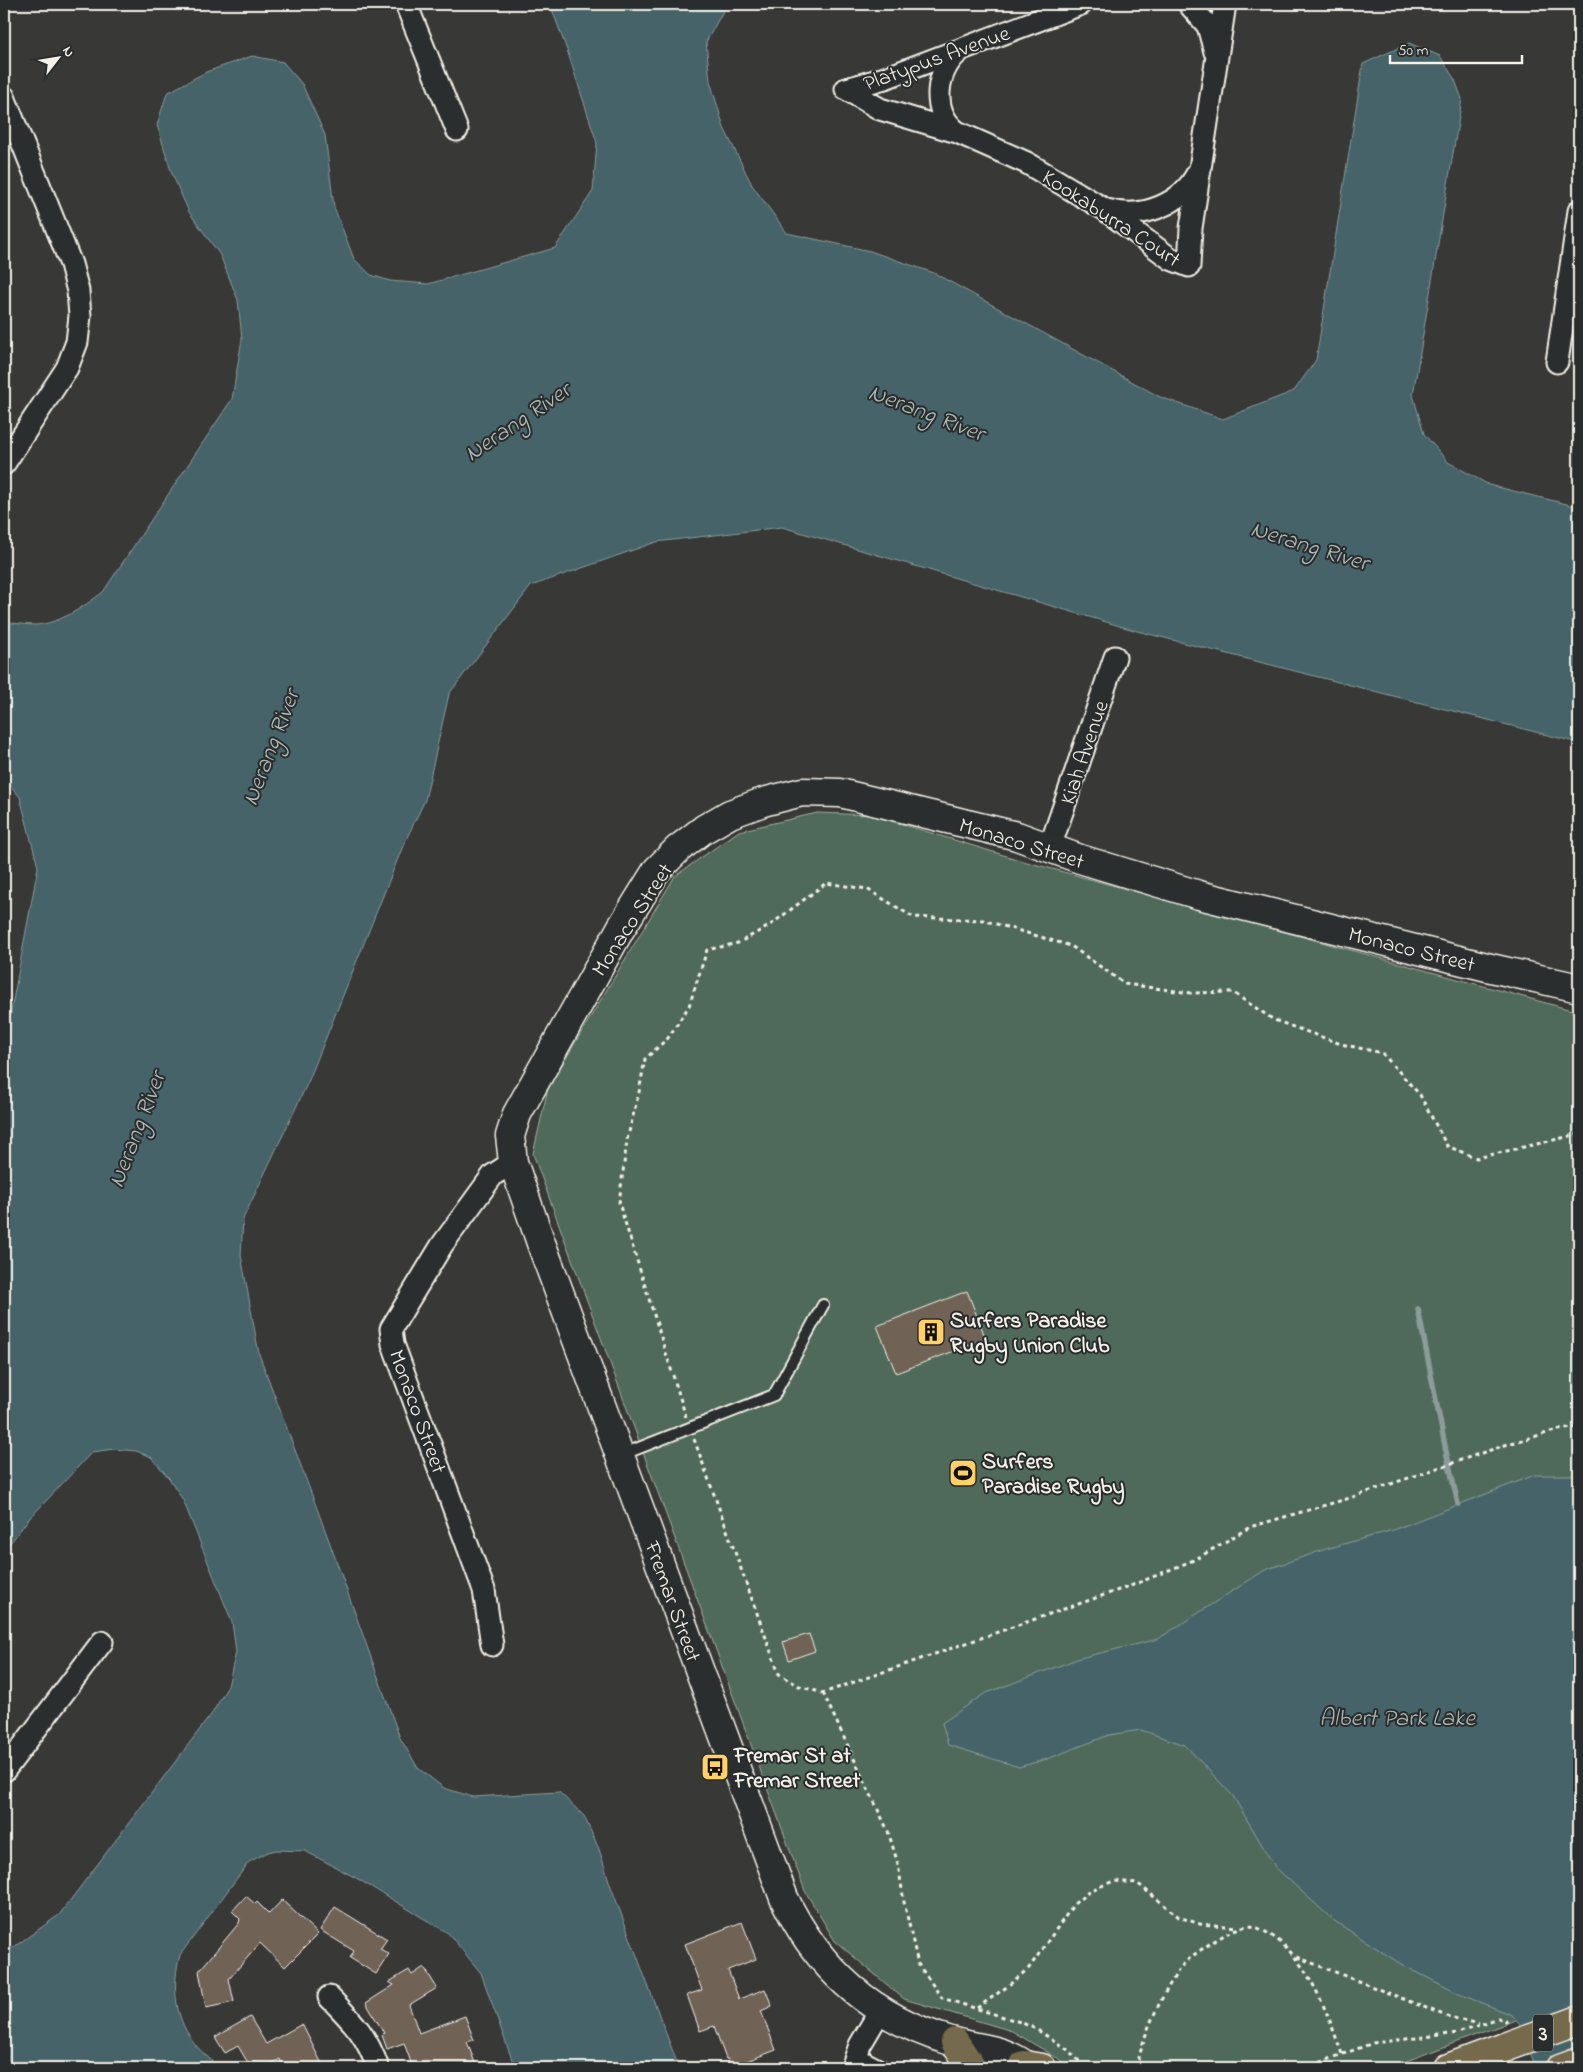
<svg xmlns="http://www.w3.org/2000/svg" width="1583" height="2072" font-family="'Indie Flower',sans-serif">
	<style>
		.green { fill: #506b5a; stroke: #a2aea1 }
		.water { fill: #456467; stroke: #8b9c9b }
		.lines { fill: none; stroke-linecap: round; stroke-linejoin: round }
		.stream { stroke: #8b9c9b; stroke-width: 5.5 }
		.building { fill: #6f6356; stroke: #f4f1e8 }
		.lane-casing { stroke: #f4f1e8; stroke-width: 14 }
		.street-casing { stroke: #f4f1e8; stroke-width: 25 }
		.secondary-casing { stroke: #f4f1e8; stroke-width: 31 }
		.primary-casing { stroke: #f4f1e8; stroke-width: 31 }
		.path { stroke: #f4f1e8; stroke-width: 3; stroke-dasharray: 4 4; stroke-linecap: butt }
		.lane { stroke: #2a2d2e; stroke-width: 10 }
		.street { stroke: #2a2d2e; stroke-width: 21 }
		.secondary { stroke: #2a2d2e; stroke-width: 28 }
		.primary { stroke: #756b4b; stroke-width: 28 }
		.primary-bridge-casing { stroke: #f4f1e8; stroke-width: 31; stroke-linecap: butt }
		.primary-bridge { stroke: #756b4b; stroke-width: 28 }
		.labels { text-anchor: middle; stroke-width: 4; stroke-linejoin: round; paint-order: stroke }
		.shield { fill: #2a2d2e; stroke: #b7b6b0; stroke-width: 1 }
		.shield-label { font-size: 21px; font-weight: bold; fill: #f4f1e8 }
		.street-label { font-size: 22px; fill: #f4f1e8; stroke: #2a2d2e }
		.poi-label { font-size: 22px; font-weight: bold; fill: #f4f1e8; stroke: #2a2d2e; text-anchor: start }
		.water-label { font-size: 24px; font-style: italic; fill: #aeb9b4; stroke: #2a2d2e }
	</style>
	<rect width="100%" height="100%" fill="#383836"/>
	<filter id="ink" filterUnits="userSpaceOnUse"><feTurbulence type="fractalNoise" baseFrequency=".02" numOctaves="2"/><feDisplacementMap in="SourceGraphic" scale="10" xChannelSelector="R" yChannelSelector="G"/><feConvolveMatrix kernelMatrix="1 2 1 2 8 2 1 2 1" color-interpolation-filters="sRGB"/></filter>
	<g filter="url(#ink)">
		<path class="green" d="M817,813L872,815L1023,861L1579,1012V1996L1388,2068H1068L1059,2059L1012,2031L904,1999L835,1941L805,1891L533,1154L548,1088L675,876L739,831Z"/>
		<path class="water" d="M550,4H727L706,42L710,81L724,128L752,185L787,233L870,251L934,273L1160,397L1223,419L1294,391L1316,360L1363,64L1409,43L1440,56L1455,80L1462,99L1413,395L1424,434L1448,462L1489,485L1579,507V743L1137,631L782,527L656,542L531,586L449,694L425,800L403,846L309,1080L243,1219L241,1255L259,1354L328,1538L400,1738L418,1768L444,1788L473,1797L559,1792L584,1816L599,1849L610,1884L679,2068H515L481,1973L448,1933L358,1879L305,1851L276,1850L268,1852L249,1862L180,1955C172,1984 174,2015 192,2040C199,2051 211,2059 219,2068H4V1954L59,1915L213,1712L228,1686L236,1652L232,1622L183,1500L169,1478L151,1457L136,1451L114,1449L92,1452L28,1520L4,1551V1049L38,867L20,797L4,778V622C14,623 25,625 36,625C61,623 83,607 103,592L232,399L242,339L238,300L220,255L189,212L172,174L157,125L167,93L206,72L252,56L283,62L302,84L325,135L334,207L354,259L371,275L390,281L428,284L555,248L593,191L597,143L568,53Z
			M1535,1475H1579V1994L1578,2001L1579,2006V2068H1536L1519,2023L1510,2014L1459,1994L1401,1964L1333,1920L1275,1867L1233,1796L1185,1745L1141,1730L1109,1735L1047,1759L1019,1767L948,1745L942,1723L984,1694L1080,1658L1158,1639L1265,1570L1326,1549L1393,1530Z"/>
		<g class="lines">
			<path class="stream" d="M1418,1309L1446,1451L1458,1504"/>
		</g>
		<path class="building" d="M967,1291L986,1339L896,1373L877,1326Z
			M809,1634L815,1651L789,1660L783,1642Z
			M246,1896L255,1904L257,1902L269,1914L282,1900L318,1934L285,1967L260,1943L229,1979L234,2002L206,2008L199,1971L239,1923L240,1919L232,1911Z
			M335,1907L387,1939L380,1949L389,1954L376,1974L350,1958L354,1951L320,1930Z
			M742,1922L756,1959L728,1970L739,1999L765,1989L772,2006L761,2011L776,2050L731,2067L728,2059H726L714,2026L700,2031L687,1995L702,1990L685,1944Z
			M424,1967L437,1988L409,2005L419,2033L465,2016L474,2040L467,2042L477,2068H413L404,2043L387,2049L382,2035L384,2033L366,2003L394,1985L389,1982L409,1970L412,1975Z
			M250,2017L266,2044L302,2024L324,2068H283L280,2059L264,2068H251L238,2046L225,2053L215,2037Z"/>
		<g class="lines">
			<defs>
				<path id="lane" d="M621,1455L774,1395L823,1305
					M857,2053L886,2068"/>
				<path id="street" d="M406,4L457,130
					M1189,4L1208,26L1215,52
					M846,89L880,109L957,132L1027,163L1104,209L1171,259L1189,266L1191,228L1225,4
					M846,89L885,78L1081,4
					M4,97L71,264L78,291L80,316L77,342L67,368L4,464
					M957,132C930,112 935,69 961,50
					M1107,210C1141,220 1182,205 1198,172
					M1557,362L1579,211
					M1050,847L1115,657
					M492,1645L484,1590L393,1344L391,1329L442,1245L493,1175L513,1162
					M4,1771L102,1642
					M329,1997C354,2023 366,2034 378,2068
					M852,2068L860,2045L880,2011"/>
				<path id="secondary" d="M1029,2068C1003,2047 981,2050 951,2041C873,2018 819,1971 784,1898L541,1243L513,1162L510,1136L517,1114L621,928L657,870L678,849L704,829L730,814L763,802L802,792L840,793L1017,836L1080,859L1199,895L1491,968L1579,988"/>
				<path id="primary" d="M955,2042L972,2068
					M1024,2065L1042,2068
					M1448,2068L1507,2046
					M1560,2068L1579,2061"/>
			</defs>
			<use href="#lane" class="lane-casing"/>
			<use href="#street" class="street-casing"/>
			<use href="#secondary" class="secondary-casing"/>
			<use href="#primary" class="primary-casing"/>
			<path class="path" d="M686,1417L619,1203L627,1140L639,1092L645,1059L668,1038L689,1006L707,950L738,943L769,926L826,883L867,889L913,917L983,920L1071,946L1125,984L1191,993L1232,992L1274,1020L1341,1044L1382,1053L1420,1095L1447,1146L1477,1158L1579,1134
				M694,1439L779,1674L799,1686L823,1693L1133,1585L1196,1559L1250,1527L1350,1498L1508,1444L1558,1430L1579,1427
				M823,1693L888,1831L898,1864L904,1902L918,1964L942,1998L1020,2022L1036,2029L1068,2050L1086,2068
				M1297,1957L1449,2017L1479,2024
				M977,2008L1008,1986L1029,1968L1074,1904L1091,1890L1114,1881L1137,1883L1179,1917L1200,1924L1238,1927
				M1137,2068C1142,2038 1155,2010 1170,1984C1174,1979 1176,1972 1180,1968C1192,1954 1211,1943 1226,1934C1235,1929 1248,1923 1258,1928C1305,1949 1326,2009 1342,2054
				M1305,2068L1373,2043L1458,2033L1498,2018L1505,2020L1507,2023"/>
			<use href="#lane" class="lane"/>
			<use href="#street" class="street"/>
			<use href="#secondary" class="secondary"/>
			<use href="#primary" class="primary"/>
			<defs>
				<path id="primary-bridge" d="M1507,2046L1579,2020"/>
			</defs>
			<use href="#primary-bridge" class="primary-bridge-casing"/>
			<use href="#primary-bridge" class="primary-bridge"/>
		</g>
	</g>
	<defs>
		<symbol id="building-square" viewBox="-11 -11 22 22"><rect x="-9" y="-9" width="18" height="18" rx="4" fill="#ffd166" stroke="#2a2d2e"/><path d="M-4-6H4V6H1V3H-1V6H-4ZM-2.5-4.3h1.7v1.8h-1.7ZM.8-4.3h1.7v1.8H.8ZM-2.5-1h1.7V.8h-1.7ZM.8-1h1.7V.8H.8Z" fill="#111"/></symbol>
		<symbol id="stadium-square" viewBox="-11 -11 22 22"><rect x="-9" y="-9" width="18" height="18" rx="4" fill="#ffd166" stroke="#2a2d2e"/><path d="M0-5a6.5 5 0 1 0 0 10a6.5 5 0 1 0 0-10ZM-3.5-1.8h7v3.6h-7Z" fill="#111"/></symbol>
		<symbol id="bus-square" viewBox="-11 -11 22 22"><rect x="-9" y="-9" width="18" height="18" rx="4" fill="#ffd166" stroke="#2a2d2e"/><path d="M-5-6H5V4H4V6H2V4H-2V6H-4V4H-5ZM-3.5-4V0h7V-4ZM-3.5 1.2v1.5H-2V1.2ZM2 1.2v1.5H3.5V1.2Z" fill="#111"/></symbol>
	</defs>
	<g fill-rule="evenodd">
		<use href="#building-square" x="915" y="1316" width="32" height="32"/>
		<use href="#stadium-square" x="947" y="1457" width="32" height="32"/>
		<use href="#bus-square" x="699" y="1751" width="32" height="32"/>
	</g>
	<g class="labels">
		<rect class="shield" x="1533" y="2014.5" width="20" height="37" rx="4"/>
		<g class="shield-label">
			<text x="1543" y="2040">3</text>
		</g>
		<g class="street-label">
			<text transform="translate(936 57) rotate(-20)" y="8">Platypus Avenue</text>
			<text transform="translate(1112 217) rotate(33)" y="8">Kookaburra Court</text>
			<text transform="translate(1083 752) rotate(-71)" y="8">Kiah Avenue</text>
			<text transform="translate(1022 842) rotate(17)" y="8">Monaco Street</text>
			<text transform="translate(631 919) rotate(-57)" y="8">Monaco Street</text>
			<text transform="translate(1412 948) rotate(14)" y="8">Monaco Street</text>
			<text transform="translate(419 1411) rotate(70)" y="8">Monaco Street</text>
			<text transform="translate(674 1601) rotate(70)" y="8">Fremar Street</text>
		</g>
		<g class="poi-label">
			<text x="950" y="1327">Surfers Paradise<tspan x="950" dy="25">Rugby Union Club</tspan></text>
			<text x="982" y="1468">Surfers<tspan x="982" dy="25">Paradise Rugby</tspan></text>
			<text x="734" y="1762">Fremar St at<tspan x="734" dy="25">Fremar Street</tspan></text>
		</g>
		<g class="water-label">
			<text transform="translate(927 412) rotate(21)" y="8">Nerang River</text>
			<text transform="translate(517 421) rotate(-34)" y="8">Nerang River</text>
			<text transform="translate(1310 545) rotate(17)" y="8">Nerang River</text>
			<text transform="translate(270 747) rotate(-69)" y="8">Nerang River</text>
			<text transform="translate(136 1129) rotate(-69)" y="8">Nerang River</text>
			<text x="1397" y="1725">Albert Park Lake</text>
		</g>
	</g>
	<rect width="1583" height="2072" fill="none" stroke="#2a2d2e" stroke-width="20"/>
	<rect x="10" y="10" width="1563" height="2052" fill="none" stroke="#f4f1e8" stroke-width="2" filter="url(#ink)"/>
	<g transform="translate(58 58) rotate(59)" stroke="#2a2d2e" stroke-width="4" paint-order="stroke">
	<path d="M0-4L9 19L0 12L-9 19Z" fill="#f4f1e8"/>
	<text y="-8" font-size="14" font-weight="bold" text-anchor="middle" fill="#f4f1e8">N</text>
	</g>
	<path d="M1390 55v8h132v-8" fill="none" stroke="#f4f1e8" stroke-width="2.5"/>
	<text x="1398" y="55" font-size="15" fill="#f4f1e8" stroke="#2a2d2e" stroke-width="4" paint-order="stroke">50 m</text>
</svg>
